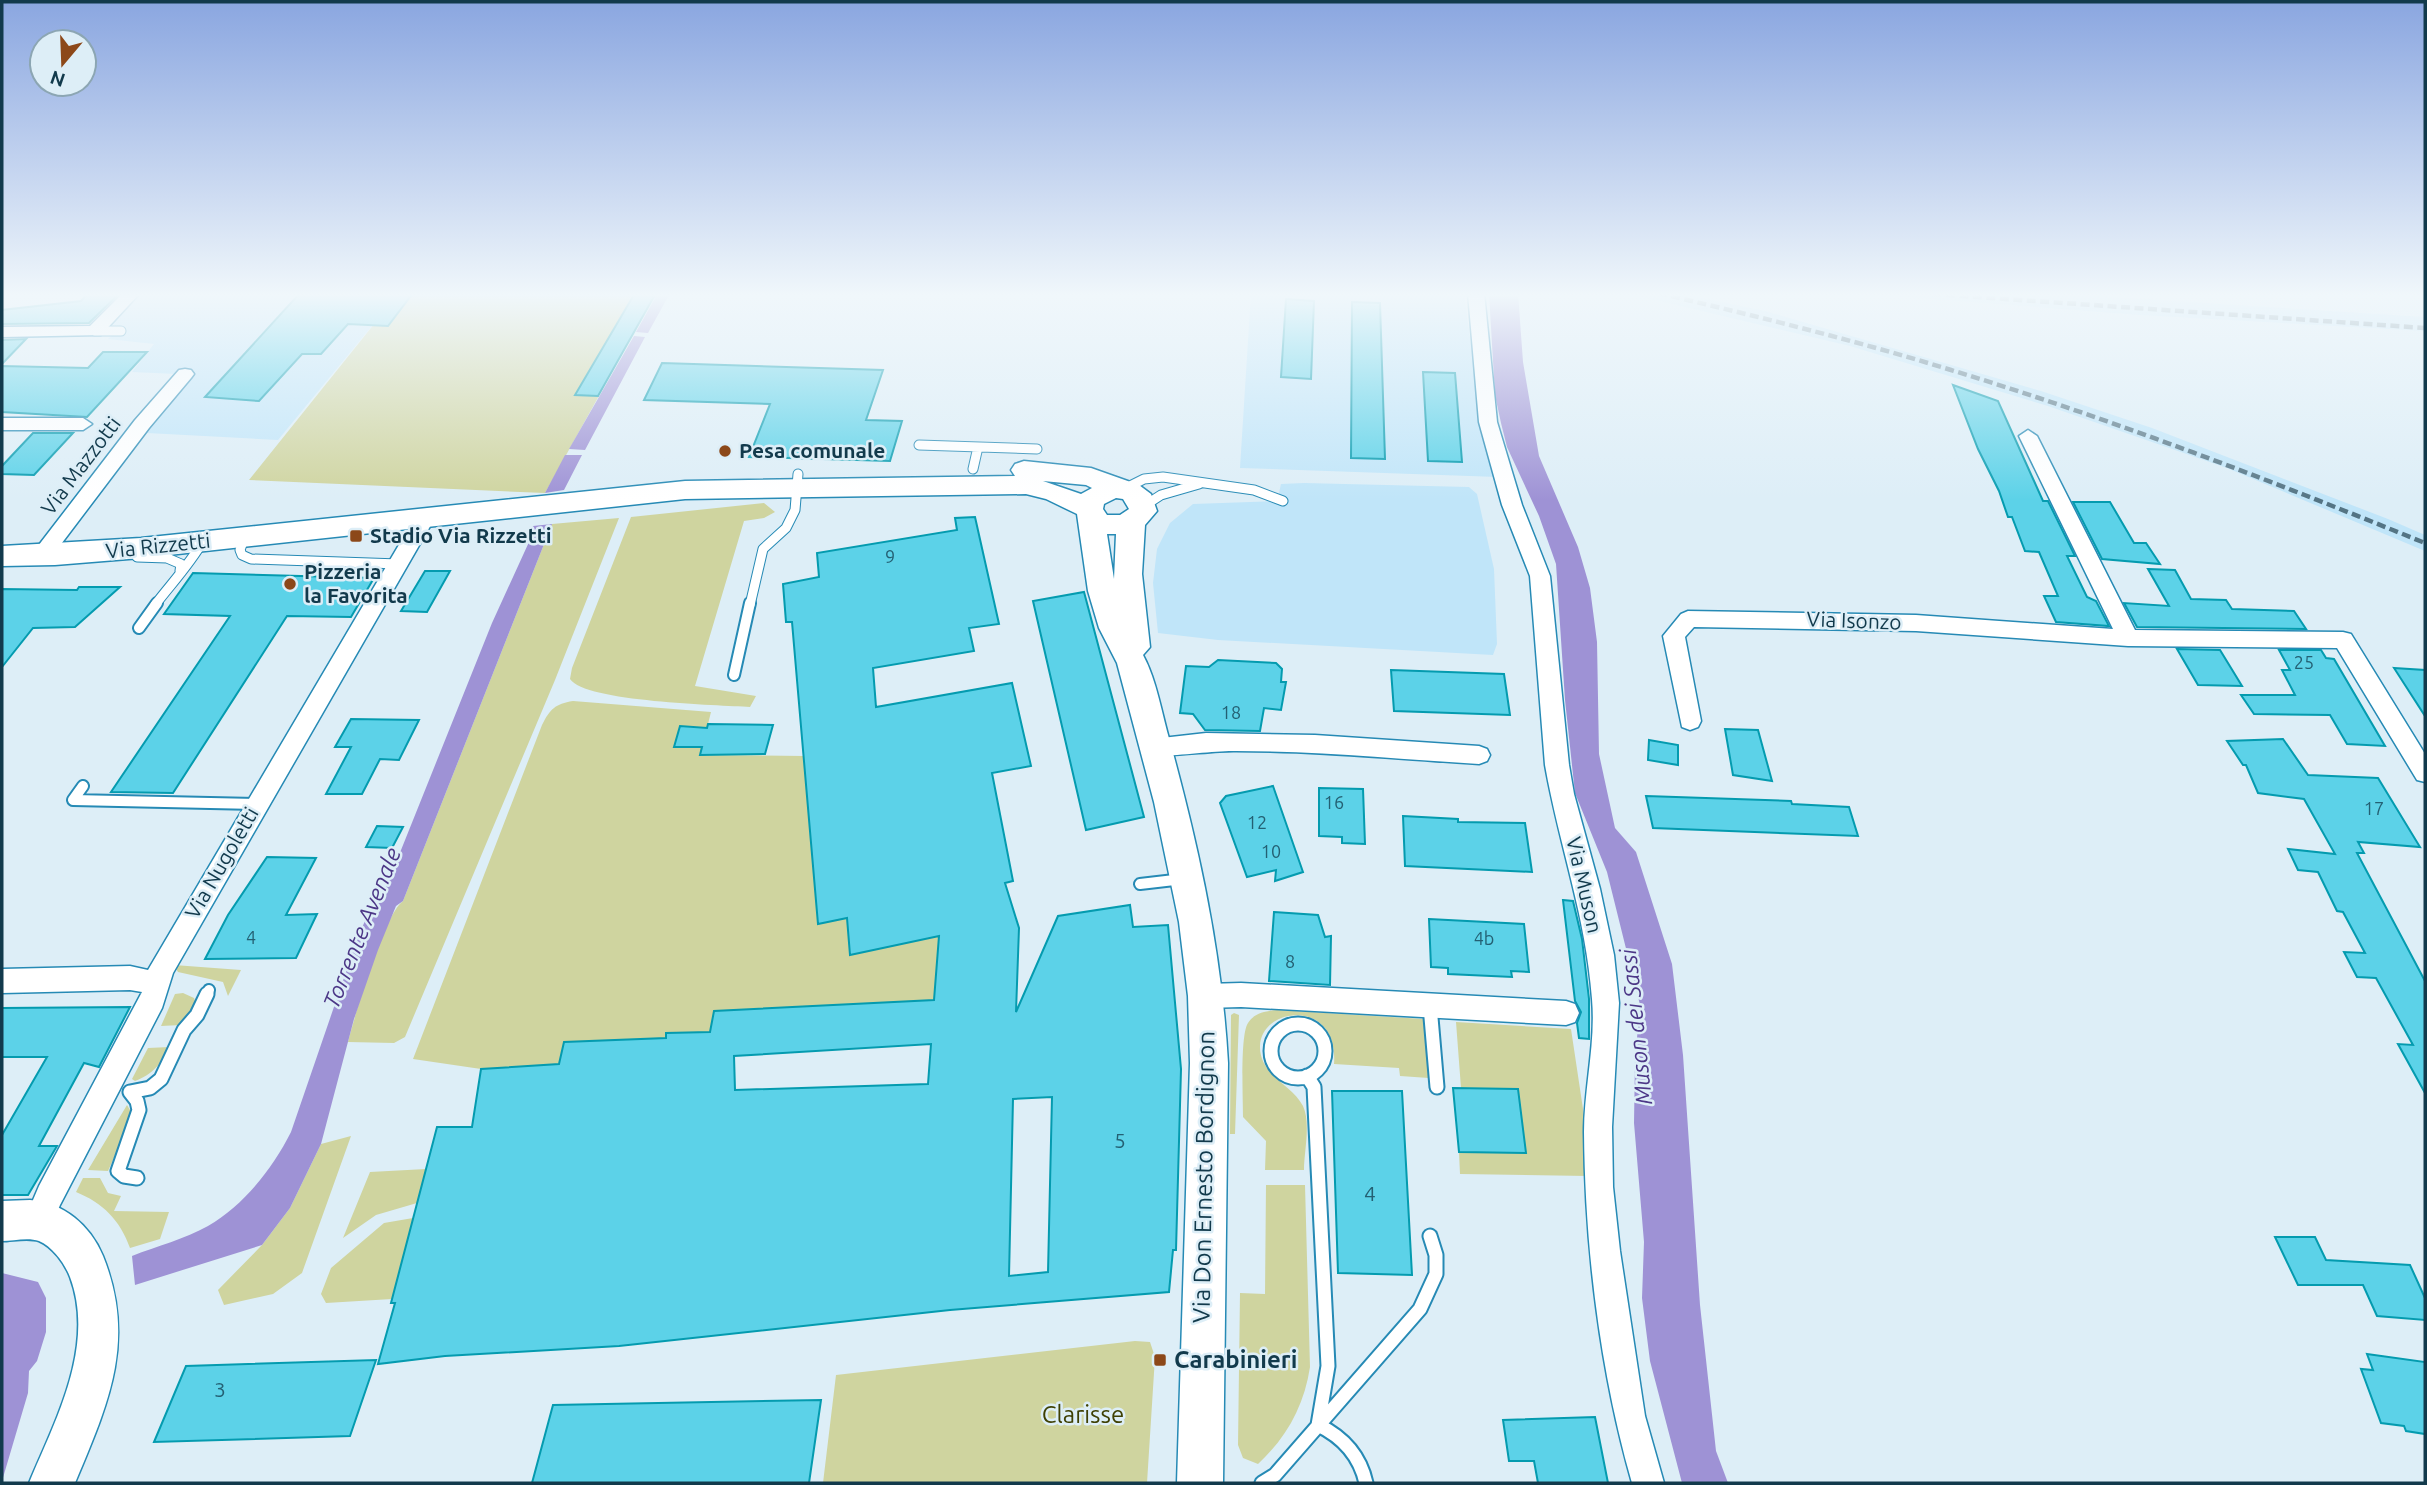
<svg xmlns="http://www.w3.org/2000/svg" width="2427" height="1485" font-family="Ubuntu,sans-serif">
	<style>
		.built { fill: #c0e5f9 }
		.green { fill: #cfd49f }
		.water { fill: #9e92d5 }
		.building { fill: #5cd2e8; stroke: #049baf; stroke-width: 2; fill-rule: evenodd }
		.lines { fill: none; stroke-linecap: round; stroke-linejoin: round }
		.lane-far2-casing { stroke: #268ab5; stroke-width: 11 }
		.lane-far1-casing { stroke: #268ab5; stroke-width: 14 }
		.lane-casing { stroke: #268ab5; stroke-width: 17 }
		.street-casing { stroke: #268ab5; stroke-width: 3 }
		.secondary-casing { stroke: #268ab5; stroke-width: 3 }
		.lane-far2 { stroke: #fff; stroke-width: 9 }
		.lane-far1 { stroke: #fff; stroke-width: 10 }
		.lane { stroke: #fff; stroke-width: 13 }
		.street { fill: #fff; fill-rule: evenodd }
		.secondary { fill: #fff; fill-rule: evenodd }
		.rail { stroke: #547484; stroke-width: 4.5; stroke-dasharray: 9 4.5; stroke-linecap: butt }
		.poi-dot { fill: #8c4819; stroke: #ddeef7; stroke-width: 2.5 }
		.labels { text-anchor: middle; stroke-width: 5; stroke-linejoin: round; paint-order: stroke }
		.number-label { font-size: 18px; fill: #246073 }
		.poi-label { font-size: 21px; font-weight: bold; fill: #123a4c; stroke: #ddeef7; text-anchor: start }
		.street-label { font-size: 21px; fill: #123a4c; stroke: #ddeef7 }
		.near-number-label { font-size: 21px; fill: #246073 }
		.water-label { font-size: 23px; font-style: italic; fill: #4c3787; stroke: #ddeef7 }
		.near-street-label { font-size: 24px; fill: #123a4c; stroke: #ddeef7 }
		.near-poi-label { font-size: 24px; font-weight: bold; fill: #123a4c; stroke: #ddeef7; text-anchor: start }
		.near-park-label { font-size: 24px; fill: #3e4003; stroke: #ddeef7 }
	</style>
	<rect width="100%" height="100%" fill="#ddeef7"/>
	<path class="built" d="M141,293H399L278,440L147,433L192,378L177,374L132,372L154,344L108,339L118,330L107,329Z
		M1251,293H1464L1478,397L1498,477L1240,468Z
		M1626,293H1679L1765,311L2041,391L2152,428L2388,519L2425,535V551L2227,468L2048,406L1850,346Z
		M1856,293H2048L2425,317V331L2140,315Z
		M1304,483L1469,487L1477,494L1494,569L1497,644L1493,655L1218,640L1158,633L1153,583L1157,549L1170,523L1193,504L1282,501L1279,493L1281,484Z"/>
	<path class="green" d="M399,293H656L545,493L249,480Z
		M764,503L775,512L764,518L744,521L695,686L756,696L750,707C719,705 585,702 570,679L572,668L631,517Z
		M619,518L555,680L405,1037L394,1043L348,1042C355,1015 384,915 403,901L552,524Z
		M573,701L711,712L707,728L680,727L674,746L702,747L700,755L804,756L818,924L847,918L851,954L939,936L934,1000L714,1011L710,1032L667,1033L665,1045L636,1039L564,1042L562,1050L576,1063L481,1069L413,1059L542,725C550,709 555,704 573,701Z
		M174,965L241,970L228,996L223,982L178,972Z
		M183,993L194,998L196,1004C191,1012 184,1016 181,1025L161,1026L175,994Z
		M1277,1010L1424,1019L1429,1078L1400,1076L1399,1068L1334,1064C1339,998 1261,1006 1260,1046C1259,1075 1292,1084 1303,1106C1311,1123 1304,1152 1304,1170H1265L1266,1141L1243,1117C1243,1099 1240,1035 1248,1023C1254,1013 1266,1011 1277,1010Z
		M1234,1013L1239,1015L1235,1134H1230L1231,1015Z
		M1456,1022L1571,1029L1589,1149L1588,1176L1460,1174L1459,1152L1526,1153L1518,1089L1461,1088Z
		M170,1047C161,1064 153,1074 135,1081L132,1079L148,1048Z
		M127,1105L133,1115L108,1171L88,1170Z
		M351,1136L302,1273L273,1294L224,1305L218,1290L262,1245L290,1208L321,1144Z
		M426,1169L417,1203L376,1215L343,1238L370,1172Z
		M83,1178H100L108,1193L121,1196L114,1211L169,1212L160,1239L130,1248C120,1220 103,1203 76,1192Z
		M1266,1185H1305L1310,1367C1304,1406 1287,1437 1258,1464L1243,1458L1238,1445L1240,1293L1265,1294Z
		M413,1218L392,1299L326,1303L321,1294L331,1268L384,1223Z
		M1135,1341L1150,1342L1155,1357L1147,1483H823L836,1375Z"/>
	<path class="water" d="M658,293H670L648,333L636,332Z
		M1489,293H1518L1523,362L1539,456L1578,547L1590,588L1597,642L1599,754L1615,828L1636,852L1672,964L1683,1055L1700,1305L1716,1451L1728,1483H1682L1650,1361L1642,1298L1644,1242L1634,1123L1635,1060L1640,1005L1607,872L1575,793L1565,700L1556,564L1539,516L1507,447L1501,423L1495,395Z
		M634,336L645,337L585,450L569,449Z
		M565,455H582L564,490L545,493Z
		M552,524L403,901L396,906L378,950L354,1019L321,1144L290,1208L262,1245L135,1285L132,1256C157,1246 185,1239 208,1226C244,1205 273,1168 291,1132L358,937L371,907L383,895L492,623L529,542L533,526Z
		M2,1273L38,1282L46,1298V1332L37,1361L29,1371L28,1393L2,1481Z"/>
	<path class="building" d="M88,293H120L89,323L2,324V310L81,301Z
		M300,293H413L388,326L348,324L321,354H302L259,401L205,397Z
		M635,293H656L598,396L575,395Z
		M1286,299L1314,301L1311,379L1281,377Z
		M1352,302L1380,303L1385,459L1351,458Z
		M26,339L2,364V340Z
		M103,352H147L87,417L2,412V366L88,368Z
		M662,363L883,370L866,420L902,421L890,461L749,457L770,404L644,400Z
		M1423,372L1455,373L1462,462L1428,461Z
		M1953,385L1998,401L2043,501H2048L2075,556H2067L2087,597L2096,601L2109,626L2056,622L2044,596H2058L2039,552L2025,551L2012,517H2008L1999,491L1978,449Z
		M33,433H73L34,475L2,474V466Z
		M2073,502H2110L2134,543H2146L2160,564L2102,559Z
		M975,517L999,624L969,628L974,651L873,668L876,707L1012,683L1031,766L992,773L1013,881L1005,883L1019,928L1016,1012L1058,916L1130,905L1133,927L1168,925L1181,1069L1176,1250H1173L1169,1292L950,1310L619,1346L445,1356L378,1364L395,1303H391L437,1127H472L481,1069L559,1064L564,1042L666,1038V1033L710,1032L714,1011L934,1000L939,936L850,955L847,918L818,924L792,622H786L783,584L819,577L817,553L957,530L955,518ZM931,1044L928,1084L735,1090L734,1056ZM1052,1097L1048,1272L1009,1276L1013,1099Z
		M2148,569L2175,570L2191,599L2226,600L2232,609L2294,611L2306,629L2137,627L2124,603L2169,606Z
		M425,571H450L427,612L401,611Z
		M193,573L374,578L351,617L287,616L173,793L111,792L230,616L164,614Z
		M79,587H120L75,627L33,628L2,667V589L77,590Z
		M1084,592L1144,817L1086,830L1033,601Z
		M2177,649L2220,650L2242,686L2198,685Z
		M2279,650H2321L2326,658L2334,659L2385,746L2347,744L2330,715L2254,714L2241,695H2295L2282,670H2290Z
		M1218,660L1276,663L1282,669L1281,682H1286L1281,710L1264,708L1260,731L1205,730L1193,714L1180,713L1186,666L1209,667Z
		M2394,668L2425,670V716Z
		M1391,670L1504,674L1510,715L1394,711Z
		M351,719L419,720L399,760L380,759L362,794H326L351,747H335Z
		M708,724L773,725L765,754L700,755L702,747H674L680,726L707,728Z
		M1725,729L1758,730L1772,781L1733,775Z
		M2283,739L2308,775L2378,778L2420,847L2358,842L2364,853H2357L2425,981V1093L2398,1044L2413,1045L2376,978L2357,977L2344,952L2365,953L2343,912L2337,911L2318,872L2298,870L2288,849L2335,854L2304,799L2258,793L2246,765H2243L2227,741Z
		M1649,740L1678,745V765L1648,760Z
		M1273,786L1303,872L1275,881L1276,870L1247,877L1220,803L1226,796Z
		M1319,788L1363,789L1365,844L1342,843V837L1319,836Z
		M1646,796L1791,801L1792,804L1849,807L1858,836L1653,828Z
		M1403,816L1458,819V822L1525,823L1532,872L1405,866Z
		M377,826L403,827L392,848L366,847Z
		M267,857L316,858L286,915L317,914L296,958L205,959L228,915Z
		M1563,900L1573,901L1582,939L1589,999V1039L1579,1038L1577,1023L1581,1012L1575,1001Z
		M1274,912L1318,915L1325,937L1331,936L1330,985L1269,981Z
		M1429,919L1524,924L1529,972L1511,971L1512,977L1448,974V968L1431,967Z
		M130,1007L99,1067L84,1063L39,1146H57L28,1195H2V1135L47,1057H2V1008Z
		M1453,1088L1518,1089L1526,1153L1459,1152Z
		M1332,1091H1402L1412,1275L1338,1273Z
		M2275,1237H2315L2326,1260L2410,1265L2425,1298V1320L2377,1316L2363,1285H2298Z
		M2367,1354L2425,1362V1434L2406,1431L2404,1426L2381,1423L2361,1369L2373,1370Z
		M376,1360L350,1436L154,1442L186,1366Z
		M821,1400L809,1483H532L553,1405Z
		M1595,1417L1608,1483H1538L1534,1461H1509L1503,1420Z"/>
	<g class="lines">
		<defs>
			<path id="lane-far2" d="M95,331H121
				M919,445L1037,449
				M973,469L978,447
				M1124,489L1144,479L1163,477L1254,490L1283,501
				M1144,506L1161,495L1199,484
				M245,536L240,550L242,555L251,559L399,564
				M137,557L167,558L181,564L180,571
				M155,605C171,584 190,564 203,541
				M750,605L763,549L786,528L795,510L798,474"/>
			<path id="lane-far1" d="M139,628L157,603
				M734,675L750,603
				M83,786L73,800L256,804
				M1140,884L1183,879
				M206,996L209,990"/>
			<path id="lane" d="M1430,1006L1437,1087
				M1271 1051a27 27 0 1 1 54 0a27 27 0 1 1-54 0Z
				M1307,1076L1314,1087L1328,1366L1318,1425C1343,1437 1360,1456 1366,1483
				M130,1092L150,1088L161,1079L184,1030L197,1015L207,994
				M130,1092L137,1101L139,1110L118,1171L124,1176L137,1178
				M1262,1483L1275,1475L1420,1309L1436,1274V1255L1430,1236"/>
			<path id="street" d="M123,293H140L101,335L2,337V327L90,326Z
				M1468,293H1484L1497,422L1522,505L1550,576L1569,765L1574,794L1600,889L1614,955L1619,1003L1612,1127L1613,1187L1620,1251L1645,1416L1664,1483H1632C1600,1372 1585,1248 1584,1132C1584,1088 1596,1043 1592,999C1586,916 1559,845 1545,765L1530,576L1502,505L1479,422Z
				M185,369L191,370L194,374L191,378L149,428L49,560H35L32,555L35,550L135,420L179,370Z
				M2,418H83L92,424L83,430H2Z
				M2028,430L2037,436L2135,630L2343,632L2351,634L2425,754V782L2417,780L2337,648L2128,646L1916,631L1694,627L1685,637L1701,721L1698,727L1690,730L1682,727L1663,636L1681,614L1688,611L1916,615L2113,629L2019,436Z
				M426,509L433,511L436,516L173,973L162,1008L60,1205L49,1231L39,1236L29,1231L24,1221L39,1186L142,992L130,990L2,993V969L130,966L148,970L416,516L419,511Z
				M1206,733L1315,735L1479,746L1487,749L1490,755L1487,761L1479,764C1398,759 1317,751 1236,751C1215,750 1159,759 1145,754L1142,748L1145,742L1153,739Z
				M1241,983L1566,1001L1575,1004L1579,1013L1575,1022L1566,1025L1241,1007L1206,1008L1197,1004L1193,996L1197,988L1206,984Z"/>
			<path id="secondary" d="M1024,461L1091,468L1139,485L1151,494L1157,511L1145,525L1142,574L1150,647L1143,655C1157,681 1162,715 1170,742C1199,848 1222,953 1228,1063L1223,1483H1177L1190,1063L1188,996L1179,922L1154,802L1117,663L1099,628L1088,591L1077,514L1046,499L1026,494L685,499L141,558L55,565L2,566V546L141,538L685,481L1015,476L1011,470L1015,464ZM1043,481L1086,485L1092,488L1081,494ZM1116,498L1123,499L1129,509L1120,515H1107L1103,509L1104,504ZM1107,534H1116L1114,579Z
				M30,1200C64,1203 90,1225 103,1256C137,1341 108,1404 75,1483H29C55,1421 96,1346 70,1277C65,1264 53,1247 39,1241C28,1237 13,1241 2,1241V1201Z"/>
		</defs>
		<use href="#lane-far2" class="lane-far2-casing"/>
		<use href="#lane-far1" class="lane-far1-casing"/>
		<use href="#lane" class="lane-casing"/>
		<use href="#street" class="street-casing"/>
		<use href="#secondary" class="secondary-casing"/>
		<use href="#lane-far2" class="lane-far2"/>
		<use href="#lane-far1" class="lane-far1"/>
		<use href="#lane" class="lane"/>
		<use href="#street" class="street"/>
		<use href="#secondary" class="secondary"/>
		<path class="rail" d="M1658,293C1756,316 1854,340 1951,370C2112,419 2269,480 2425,543
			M1919,293L2425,328"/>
	</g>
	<linearGradient id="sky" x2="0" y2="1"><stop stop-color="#8aa6e0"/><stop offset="0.59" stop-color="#f0f7fb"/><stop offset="1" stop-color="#f0f7fb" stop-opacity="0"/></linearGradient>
	<rect width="2427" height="500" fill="url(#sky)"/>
	<g class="poi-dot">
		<circle cx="725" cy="451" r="7"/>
		<rect x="349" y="529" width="14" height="14" rx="3.5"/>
		<circle cx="290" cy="584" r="7"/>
		<rect x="1153" y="1353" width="14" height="14" rx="3.5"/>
	</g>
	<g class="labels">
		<g class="number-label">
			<text x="890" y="563">9</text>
			<text x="2304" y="669">25</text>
			<text x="1231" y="719">18</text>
			<text x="1334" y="809">16</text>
			<text x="2374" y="815">17</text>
			<text x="1257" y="829">12</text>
			<text x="1271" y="858">10</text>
			<text x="251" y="944">4</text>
			<text x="1484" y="945">4b</text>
			<text x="1290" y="968">8</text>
		</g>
		<g class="poi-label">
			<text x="739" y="458">Pesa comunale</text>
			<text x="370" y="543">Stadio Via Rizzetti</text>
			<text x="304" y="579">Pizzeria<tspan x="304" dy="24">la Favorita</tspan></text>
		</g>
		<g class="street-label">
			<text transform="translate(81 466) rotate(-53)" y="7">Via Mazzotti</text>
			<text transform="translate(158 546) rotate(-6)" y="7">Via Rizzetti</text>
			<text transform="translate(1854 621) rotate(2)" y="7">Via Isonzo</text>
			<text transform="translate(222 863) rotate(-60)" y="7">Via Nugoletti</text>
			<text transform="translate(1584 885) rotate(77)" y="7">Via Muson</text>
		</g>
		<g class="near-number-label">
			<text x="1120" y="1148">5</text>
			<text x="1370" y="1201">4</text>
			<text x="220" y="1397">3</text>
		</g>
		<g class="water-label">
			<text transform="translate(362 928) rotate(-68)" y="8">Torrente Avenale</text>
			<text transform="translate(1636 1027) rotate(-96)" y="8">Muson dei Sassi</text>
		</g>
		<g class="near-street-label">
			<text transform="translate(1204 1177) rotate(-89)" y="8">Via Don Ernesto Bordignon</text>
		</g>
		<g class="near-poi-label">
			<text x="1174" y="1368">Carabinieri</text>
		</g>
		<g class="near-park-label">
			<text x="1083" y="1423">Clarisse</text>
		</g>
	</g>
	<rect width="2427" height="1485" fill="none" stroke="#123a4c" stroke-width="7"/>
	<g transform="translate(63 63) rotate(199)"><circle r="33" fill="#ddeef7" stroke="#8ca6b3" stroke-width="2"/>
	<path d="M0-5L12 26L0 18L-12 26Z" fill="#8c4819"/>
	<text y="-10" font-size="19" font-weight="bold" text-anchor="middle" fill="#123a4c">N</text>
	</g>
</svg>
